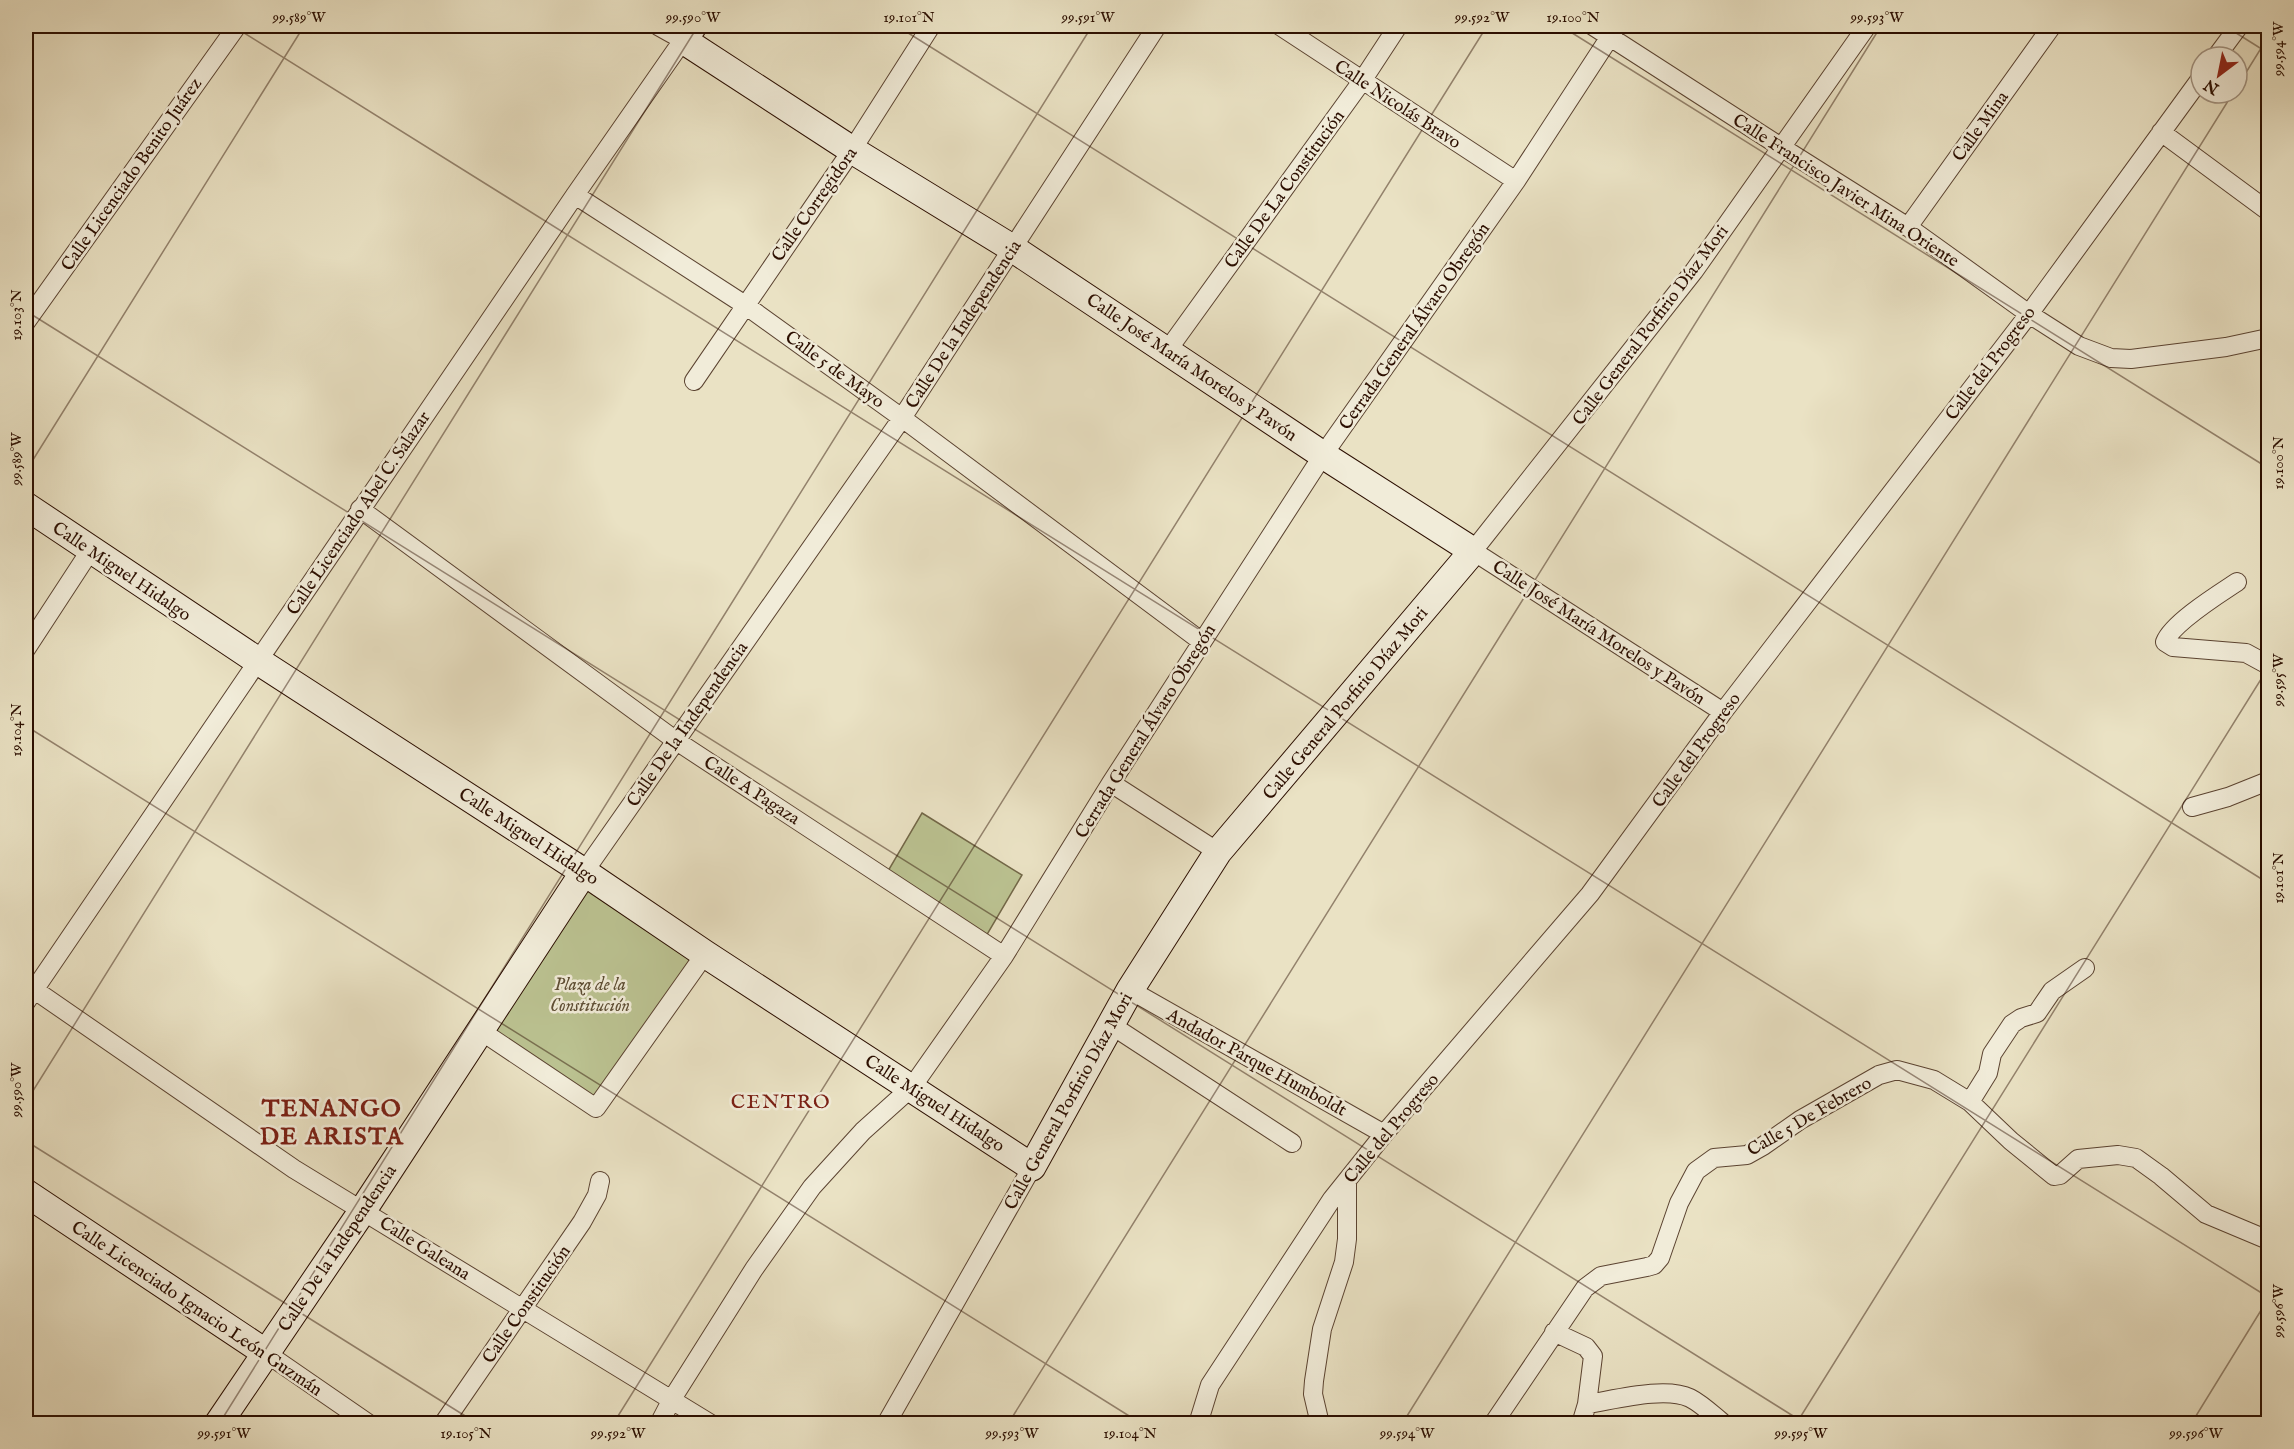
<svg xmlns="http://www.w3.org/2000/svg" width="2294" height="1449" font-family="'IM FELL English',serif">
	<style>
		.park { fill: #bbc291; stroke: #736848; stroke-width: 1.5 }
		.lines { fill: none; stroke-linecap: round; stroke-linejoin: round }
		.street-casing { stroke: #5b4331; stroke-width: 20 }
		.secondary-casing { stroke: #2b0e00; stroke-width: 29 }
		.street { stroke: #f1ecd9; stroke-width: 18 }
		.secondary { stroke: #f1ecd9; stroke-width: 27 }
		.ticks { fill: none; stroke: #2b0e00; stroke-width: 1.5; stroke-opacity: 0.45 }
		.labels { text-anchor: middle; stroke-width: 5; stroke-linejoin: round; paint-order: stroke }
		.street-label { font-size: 18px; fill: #2b0e00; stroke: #f1ecd9 }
		.park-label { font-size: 18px; font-style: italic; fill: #5d4d33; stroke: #f1ecd9 }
		.neighbourhood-label { font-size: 20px; letter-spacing: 1.5px; fill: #7a1f14; stroke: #f1ecd9 }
		.district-label { font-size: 24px; font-weight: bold; letter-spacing: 1.5px; fill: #7a1f14; stroke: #f1ecd9 }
		.neatline { fill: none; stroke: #2b0e00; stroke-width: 2 }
		.ticks-label { font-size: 15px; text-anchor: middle; fill: #2b0e00 }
	</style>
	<rect width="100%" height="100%" fill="#eae2c4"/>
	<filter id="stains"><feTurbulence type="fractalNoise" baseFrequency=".00333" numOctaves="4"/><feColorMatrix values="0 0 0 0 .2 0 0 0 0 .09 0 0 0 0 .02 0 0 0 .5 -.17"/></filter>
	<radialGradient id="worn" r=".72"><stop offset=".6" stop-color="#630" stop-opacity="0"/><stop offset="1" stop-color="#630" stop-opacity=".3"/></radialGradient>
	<path class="park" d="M922,813L1022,875L985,938L888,871Z
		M585,887L691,958L594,1103L488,1031Z"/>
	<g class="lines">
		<defs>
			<path id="street" d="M1280,26L1516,181
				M1593,26L1781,147L1908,227L2029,314L2079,346L2111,358L2131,359L2226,347L2268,338
				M2216,57L2239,26
				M2161,132L2268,211
				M575,195L745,305L902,418L1201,641
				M1908,227L2052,26
				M26,322L237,26
				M1167,351L1362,81L1398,26
				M694,381L852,150L931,26
				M360,509L675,740L1004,956
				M2237,582C2219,594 2172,623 2165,642L2173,647L2246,653L2268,665
				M26,649L90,551
				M1723,712L1473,551L1694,271L1867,26
				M1111,783L1218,852
				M2192,807L2228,797L2268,781
				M584,872L902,418L1157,26
				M26,984L294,1169L711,1424
				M1130,990L1384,1134
				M26,1002L575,195L683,40L658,26
				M1111,1025L1292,1143
				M481,1031L596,1108L705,954
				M1970,1102L1988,1073L1992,1054L2012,1024L2021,1018L2037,1013L2052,991L2085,968
				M1554,1332L1586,1347L1593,1356L1587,1404L1581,1424
				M266,1353L369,1424
				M1587,1404C1614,1400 1665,1386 1690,1398C1702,1404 1713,1415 1724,1424
				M443,1424L582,1222L597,1195L600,1181
				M659,1424L672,1399L754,1269L812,1187L863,1131L912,1087L1004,956L1111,783L1323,455L1516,181L1617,26
				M886,1424L1032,1167
				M1198,1424L1210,1385L1332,1199L1384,1134L1590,894L1723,712L2029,314L2201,78
				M1320,1424L1313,1394L1314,1381L1322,1329L1344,1262L1347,1239V1181
				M1493,1424L1585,1288L1601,1276L1647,1267L1654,1265L1660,1258L1679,1203L1696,1171L1714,1158L1747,1155L1763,1146L1800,1120L1879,1075L1897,1070L1934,1080L1970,1102L2011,1141L2054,1176L2060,1175L2078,1159L2118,1155L2136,1158L2161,1176L2206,1214L2268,1240"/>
			<path id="secondary" d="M26,506L258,661L584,872L705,954L1032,1167L1130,990L1218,852L1473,551L1323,455L1012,248L852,150L683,40L693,26
				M26,1193L266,1353
				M218,1424L363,1210L584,872"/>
		</defs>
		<use href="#street" class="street-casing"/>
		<use href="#secondary" class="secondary-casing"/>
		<use href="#street" class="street"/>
		<use href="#secondary" class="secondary"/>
	</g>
	<path class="ticks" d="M233,26L2268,1297M897,26L2268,883M1561,26L2268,468M2225,26L2268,53M2237,87L2268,37M26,311L1806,1424M26,471L304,26M26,726L1142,1424M26,1102L698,26M26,1141L478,1424M219,1424L1092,26M613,1424L1487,26M1008,1424L1881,26M1402,1424L2233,93M1796,1424L2268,668M2191,1424L2268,1299"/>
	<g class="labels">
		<g class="street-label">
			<text transform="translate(1398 104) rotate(33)" y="6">Calle Nicolás Bravo</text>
			<text transform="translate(1980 126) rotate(-54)" y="6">Calle Mina</text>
			<text transform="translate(131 174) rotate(-55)" y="6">Calle Licenciado Benito Juárez</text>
			<text transform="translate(1284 189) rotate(-54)" y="6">Calle De La Constitución</text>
			<text transform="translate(1846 190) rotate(33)" y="6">Calle Francisco Javier Mina Oriente</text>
			<text transform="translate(814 204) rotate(-55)" y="6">Calle Corregidora</text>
			<text transform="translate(963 324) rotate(-57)" y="6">Calle De la Independencia</text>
			<text transform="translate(1650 325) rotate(-53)" y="6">Calle General Porfirio Díaz Mori</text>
			<text transform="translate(1414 326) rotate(-55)" y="6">Cerrada General Álvaro Obregón</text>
			<text transform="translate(1990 363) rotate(-53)" y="6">Calle del Progreso</text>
			<text transform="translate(1192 367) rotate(34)" y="6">Calle José María Morelos y Pavón</text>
			<text transform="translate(835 369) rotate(36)" y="6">Calle 5 de Mayo</text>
			<text transform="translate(358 513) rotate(-56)" y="6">Calle Licenciado Abel C. Salazar</text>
			<text transform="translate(122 571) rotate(34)" y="6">Calle Miguel Hidalgo</text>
			<text transform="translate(1599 632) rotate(33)" y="6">Calle José María Morelos y Pavón</text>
			<text transform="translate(1345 703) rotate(-50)" y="6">Calle General Porfirio Díaz Mori</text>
			<text transform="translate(687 724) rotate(-55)" y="6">Calle De la Independencia</text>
			<text transform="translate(1145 731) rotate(-58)" y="6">Cerrada General Álvaro Obregón</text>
			<text transform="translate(1696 750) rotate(-54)" y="6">Calle del Progreso</text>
			<text transform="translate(752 790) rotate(33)" y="6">Calle A Pagaza</text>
			<text transform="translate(529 836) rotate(33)" y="6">Calle Miguel Hidalgo</text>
			<text transform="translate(1257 1062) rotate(29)" y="6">Andador Parque Humboldt</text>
			<text transform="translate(1068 1101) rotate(-61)" y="6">Calle General Porfirio Díaz Mori</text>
			<text transform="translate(935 1103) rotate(33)" y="6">Calle Miguel Hidalgo</text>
			<text transform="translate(1809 1116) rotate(-30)" y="6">Calle 5 De Febrero</text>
			<text transform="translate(1391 1128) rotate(-50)" y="6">Calle del Progreso</text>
			<text transform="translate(337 1248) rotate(-56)" y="6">Calle De la Independencia</text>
			<text transform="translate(425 1248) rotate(32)" y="6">Calle Galeana</text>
			<text transform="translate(526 1304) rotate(-55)" y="6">Calle Constitución</text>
			<text transform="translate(197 1308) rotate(34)" y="6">Calle Licenciado Ignacio León Guzmán</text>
		</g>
		<g class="park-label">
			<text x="590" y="990">Plaza de la<tspan x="590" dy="21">Constitución</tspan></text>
		</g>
		<g class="neighbourhood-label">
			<text x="781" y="1108">CENTRO</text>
		</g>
		<g class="district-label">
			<text x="332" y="1116">TENANGO<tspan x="332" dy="28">DE ARISTA</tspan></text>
		</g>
	</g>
	<rect width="2294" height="1449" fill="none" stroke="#eae2c4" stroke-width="66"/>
	<g transform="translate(2219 75) rotate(212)"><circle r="28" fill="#f1ecd9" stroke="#a29382" stroke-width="1.5"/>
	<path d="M0-4.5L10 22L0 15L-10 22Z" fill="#8f2418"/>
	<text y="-9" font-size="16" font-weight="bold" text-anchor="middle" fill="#2b0e00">N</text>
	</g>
	<rect x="33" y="33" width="2228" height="1383" class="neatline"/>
	<g class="ticks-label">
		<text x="299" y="22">99.589°W</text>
		<text x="693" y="22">99.590°W</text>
		<text x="909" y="22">19.101°N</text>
		<text x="1088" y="22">99.591°W</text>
		<text x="1482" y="22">99.592°W</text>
		<text x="1573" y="22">19.100°N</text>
		<text x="1877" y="22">99.593°W</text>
		<text transform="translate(2278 49) rotate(-90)" y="5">99.594°W</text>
		<text transform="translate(16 315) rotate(-90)" y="5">19.103°N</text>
		<text transform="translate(16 459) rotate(-90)" y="5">99.589°W</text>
		<text transform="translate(2278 463) rotate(-90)" y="5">19.100°N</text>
		<text transform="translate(2278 680) rotate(-90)" y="5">99.595°W</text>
		<text transform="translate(16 730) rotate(-90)" y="5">19.104°N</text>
		<text transform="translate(2278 878) rotate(-90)" y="5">19.101°N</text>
		<text transform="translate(16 1090) rotate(-90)" y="5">99.590°W</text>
		<text transform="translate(2278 1311) rotate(-90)" y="5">99.596°W</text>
		<text x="224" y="1438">99.591°W</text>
		<text x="466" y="1438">19.105°N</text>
		<text x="618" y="1438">99.592°W</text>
		<text x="1012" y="1438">99.593°W</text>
		<text x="1130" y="1438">19.104°N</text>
		<text x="1407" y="1438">99.594°W</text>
		<text x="1801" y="1438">99.595°W</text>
		<text x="2196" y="1438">99.596°W</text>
	</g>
	<rect width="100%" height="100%" filter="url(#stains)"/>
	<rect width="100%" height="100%" fill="url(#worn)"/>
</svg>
